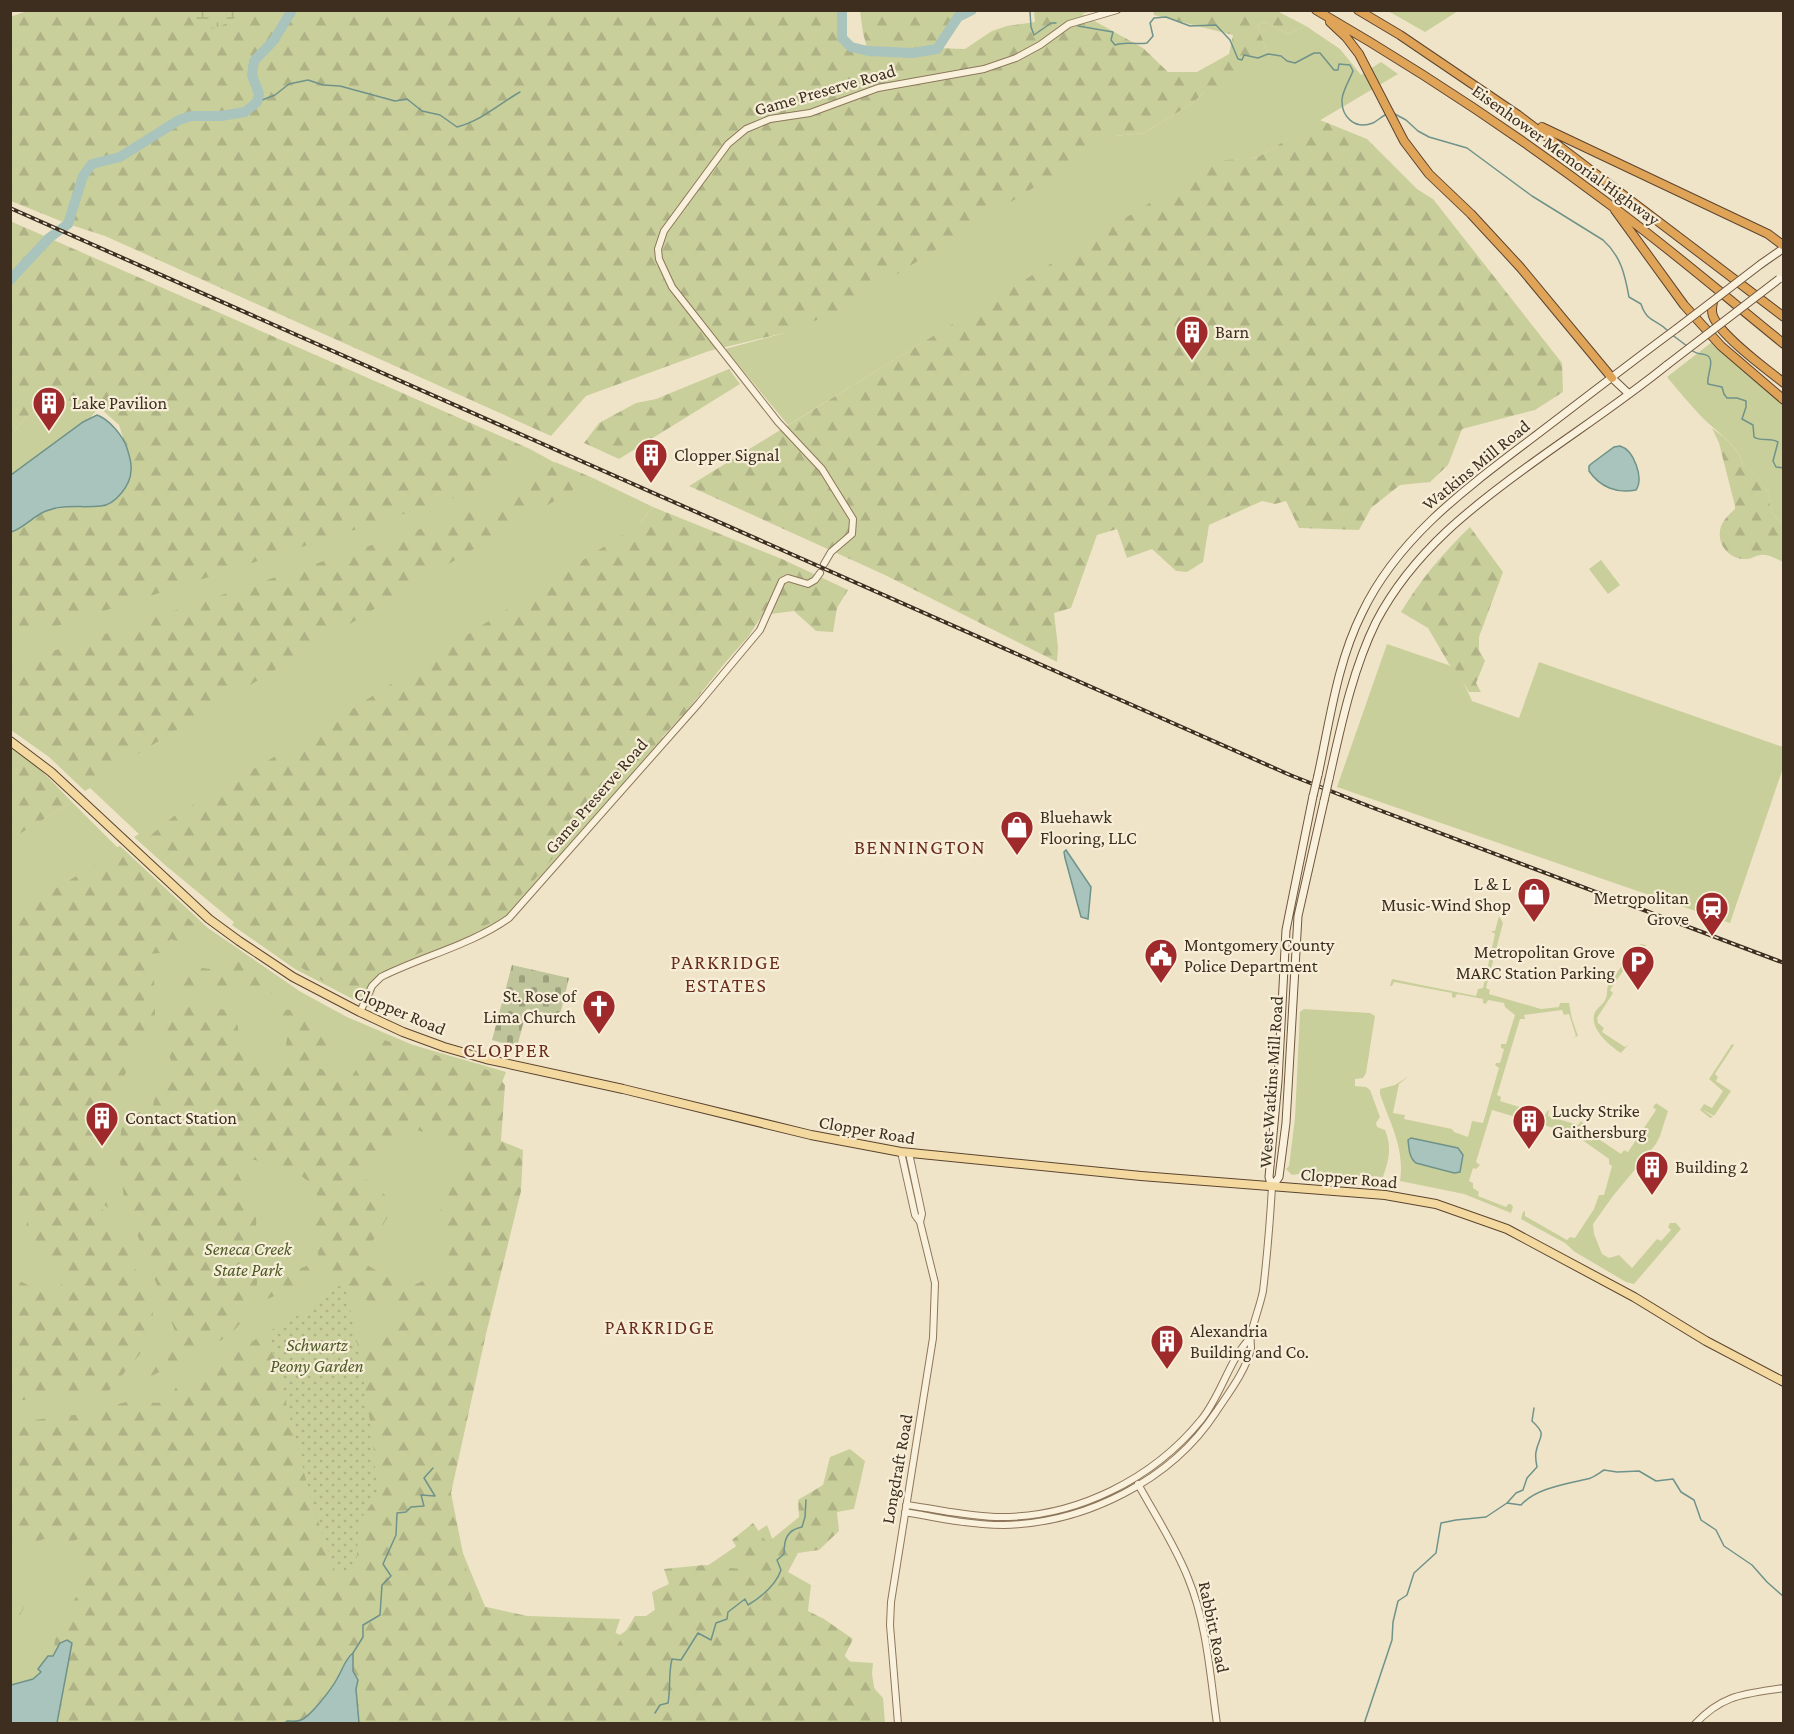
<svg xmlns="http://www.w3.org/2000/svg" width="1794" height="1734" font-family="'Crimson Pro',serif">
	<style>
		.green { fill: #c9cf9b }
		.forest { fill: url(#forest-firs) }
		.wetland { fill: url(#wetland-marsh) }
		.cemetery { fill: url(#cemetery-stones) }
		.garden { fill: url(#garden-dots) }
		.water { fill: #a9c4bc; stroke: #6f938a; stroke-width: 1.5 }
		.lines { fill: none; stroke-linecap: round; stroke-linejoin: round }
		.stream { stroke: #6f938a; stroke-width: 1.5 }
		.river { stroke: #a9c4bc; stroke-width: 10 }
		.tertiary-casing { stroke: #8d765c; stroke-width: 8 }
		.secondary-casing { stroke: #6f573f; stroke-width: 9 }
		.primary-casing { stroke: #5b4430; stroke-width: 10 }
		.motorway-casing { stroke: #5b4430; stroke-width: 10 }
		.tertiary { stroke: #faf1dc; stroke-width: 6 }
		.secondary { stroke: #faf1dc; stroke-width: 7 }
		.primary { stroke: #f3d9a0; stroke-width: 8 }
		.motorway { stroke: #e0a458; stroke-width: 8 }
		.rail-casing { stroke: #3d2e20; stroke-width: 4 }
		.rail { stroke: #f7eed8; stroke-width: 1.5; stroke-dasharray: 4.5; stroke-linecap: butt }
		.secondary-bridge-casing { stroke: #6f573f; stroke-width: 9; stroke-linecap: butt }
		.secondary-bridge { stroke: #faf1dc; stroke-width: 7 }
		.labels { text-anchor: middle; stroke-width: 4.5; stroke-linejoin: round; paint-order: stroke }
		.street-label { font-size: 18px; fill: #3d2e20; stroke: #f7eed8 }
		.poi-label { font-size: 18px; fill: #3d2e20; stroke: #f7eed8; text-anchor: start }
		.park-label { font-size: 18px; font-style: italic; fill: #4d5a26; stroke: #f7eed8 }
		.neighbourhood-label { font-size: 20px; letter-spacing: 1.5px; fill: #6b2e1e; stroke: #f7eed8 }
	</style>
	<defs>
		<pattern id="forest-firs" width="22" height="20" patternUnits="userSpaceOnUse" patternTransform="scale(1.5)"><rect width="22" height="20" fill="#c9cf9b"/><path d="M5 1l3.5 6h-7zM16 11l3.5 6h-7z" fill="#aeb285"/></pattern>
		<pattern id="wetland-marsh" width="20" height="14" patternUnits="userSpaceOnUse" patternTransform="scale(1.5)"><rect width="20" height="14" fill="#c9cf9b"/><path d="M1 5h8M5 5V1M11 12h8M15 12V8" fill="none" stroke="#aeb285"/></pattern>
		<pattern id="cemetery-stones" width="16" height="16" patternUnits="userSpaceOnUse" patternTransform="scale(1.5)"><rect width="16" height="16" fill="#bfc49a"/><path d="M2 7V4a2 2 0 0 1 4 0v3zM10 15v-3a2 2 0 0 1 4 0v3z" fill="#9ca07d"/></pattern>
		<pattern id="garden-dots" width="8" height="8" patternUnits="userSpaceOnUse" patternTransform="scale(1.5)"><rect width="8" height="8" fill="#c9cf9b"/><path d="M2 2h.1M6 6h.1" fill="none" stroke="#aeb285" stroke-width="1.8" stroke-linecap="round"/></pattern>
	</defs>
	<rect width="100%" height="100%" fill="#f0e4c8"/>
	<path class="green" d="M1388,11H1458L1425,32Z
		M1266,22L1288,34L1306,26L1340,49L1361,75L1381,62L1398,74L1258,157L1218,162L788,425L725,349L784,333L1115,136L1144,133L1193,103L1205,91L1268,54L1257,25Z
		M1712,342L1783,403V524C1772,515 1768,508 1770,493C1760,483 1755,472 1743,465C1740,445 1711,428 1698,413C1687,401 1677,389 1667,377Z
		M57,399L80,405L99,407L91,417L11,475V435L26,417Z
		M530,449L588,481L593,478L653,507L639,524L786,578L748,637L660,735L663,738L507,916L484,932L379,975L370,1008L295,969L232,925L234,922L165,865L134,837L139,834L90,788L85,791L49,757L11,730L10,550Z
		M1601,560L1620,585L1608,594L1589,569Z
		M1387,644L1457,668L1472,701L1519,718L1539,662L1783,747V768L1730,923L1337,787Z
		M72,802L117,847L120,846L208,928L301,992L347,1017L413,1045L506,1072L468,1170L438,1493L491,1621L610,1630L620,1635L664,1603L675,1588L767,1525L795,1599L804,1611L883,1698L885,1723H11L10,839Z
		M1499,916L1503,923L1486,988L1490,990L1489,994L1541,1009L1559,1007L1560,1003H1569L1572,1019L1578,1036L1572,1038L1576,1036L1569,1014L1564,1015L1562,1010L1524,1015L1525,1019H1520L1497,1095L1501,1097L1500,1101L1545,1115L1548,1110L1549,1111L1548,1116L1578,1125L1581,1121L1583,1123L1581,1127L1621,1154L1624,1150L1628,1152L1656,1110L1653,1107L1656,1103L1668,1111L1660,1136L1656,1144L1613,1196L1593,1224L1594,1234L1602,1254L1609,1258L1619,1255L1632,1268L1657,1239L1661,1241L1671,1230L1668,1227L1670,1223H1676L1681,1229L1634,1284L1626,1282L1575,1252L1565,1243L1521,1219L1523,1212L1525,1211V1216L1567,1240L1570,1237L1575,1238L1594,1209L1599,1195H1604L1612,1166L1609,1164V1159L1574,1134L1492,1110L1476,1162L1480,1165L1476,1169L1473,1168L1469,1181L1473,1183V1188L1479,1192L1478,1196L1506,1207L1508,1204H1511L1513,1207L1511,1213L1464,1194L1400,1181C1405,1149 1390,1123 1380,1094V1089L1395,1085L1409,1076L1399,1084L1393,1113L1405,1115L1404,1119L1452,1129L1454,1132L1468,1137L1472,1121L1483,1123L1499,1068L1495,1065L1496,1063H1500L1504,1049L1501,1048V1044H1506L1515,1015L1505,1007L1504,1003L1488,1000L1486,1004L1483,1003V999L1457,994L1455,998L1452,997V993L1394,982L1392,986H1390L1392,979L1476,996L1478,989L1483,988L1495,934L1491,931H1495Z
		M1641,944L1646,945L1644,948L1640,946L1610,990L1613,993L1597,1018L1598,1023L1604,1028L1602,1032L1625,1047L1629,1044L1621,1053C1610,1046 1588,1028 1595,1012C1598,1007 1604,1004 1606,998C1608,993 1606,988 1609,984C1617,971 1628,959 1637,946Z
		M1304,1009L1370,1013L1375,1016L1366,1073L1363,1078L1355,1079V1086L1366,1087L1370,1090L1380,1117L1376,1123L1377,1127L1385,1130C1392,1147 1389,1160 1383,1177L1305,1173L1292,1175L1286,1169L1289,1166L1295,1118L1300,1012Z
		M1732,1044L1734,1045L1715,1074L1718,1077L1716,1081L1731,1091L1714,1116L1702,1109L1713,1117L1710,1118L1700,1110L1704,1104L1712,1108L1723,1091L1709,1079Z"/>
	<path class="forest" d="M30,10H842V38L851,47L868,51L863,33L860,11H972L958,17L937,48L965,49L992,31L1007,26L1035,22L1034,11L1094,10L1082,14L1143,48L1168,72H1197L1229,54L1233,35L1154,15L1153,11H1277L1306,26L1288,34L1266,22L1257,25L1268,54L1215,90L1205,91L1193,103L1144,133L1115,136L839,311L784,333L709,351L586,396L551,436L105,236L68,224L11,201L10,17Z
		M1320,120L1367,139L1417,189L1433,199L1562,363L1563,392L1535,410L1462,429L1448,465L1430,482L1400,485L1371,508L1359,530L1299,528L1286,501L1275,504L1262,501L1209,525L1203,562L1187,572L1176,571L1152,549L1127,558L1117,529L1097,535L1071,608L1054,613L1058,647L1057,662L885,575L689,486L1218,161L1258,157Z
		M10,221L49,238L530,449L493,485L11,641V532L46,511L73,506H102L110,504L128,484L130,460L119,425L99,407L80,405L57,399L26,417L11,435Z
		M729,369L740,384L619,459L584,443L599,423L636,403L656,399Z
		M1712,428C1724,437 1740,449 1743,465C1756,472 1760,483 1770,493C1768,508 1772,515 1783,524V562C1777,559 1768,554 1761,555C1756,555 1752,559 1747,559C1734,560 1722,551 1720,538C1718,525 1726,517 1735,509V506L1719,443Z
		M555,462L593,478L420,581L87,785L39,743L11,725V665L498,503Z
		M653,507L782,559L848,590L837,608L833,632L816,631L794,611L763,615L685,713L606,797L506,912L493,922L375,972L361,999C344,991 327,984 311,974C250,934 194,886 141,836H150L174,816L318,731L639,524Z
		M1470,527L1503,572L1479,637V650L1485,661L1476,683L1481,692H1469L1457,671L1449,664L1428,628L1401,612C1420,580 1443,553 1470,527Z
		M11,747L41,770L72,802L11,839Z
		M120,850L196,926L182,944L171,939L160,953L149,954L144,963L154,976L155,1015L116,1092L93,1127L97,1165L108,1208L92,1195L121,1235L152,1309L156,1335L108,1392L92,1394L84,1390L11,1402V1276L59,1302L63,1267L21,1243L32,1206H11V915Z
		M239,955L294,994L178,986L172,977L183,966L211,969H226Z
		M172,1003L235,1011L240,1040L252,1062L281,1076L288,1032L277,1008L304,1012L327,1043L317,1067L348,1082L377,1038L494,1072L505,1085L501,1141L523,1150L521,1191L486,1334L451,1493L473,1604L527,1616L620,1619L604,1667L635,1616H656L652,1592L669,1584L664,1569L704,1565L741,1569L744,1558L732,1540L753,1523L767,1543L799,1517L798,1500L823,1485L830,1457L850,1449L865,1461L854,1509L837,1512L839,1531L819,1550L798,1553L788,1572L811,1585L808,1611L824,1619L853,1639L842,1661L873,1663L872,1674L880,1723H662L659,1715L649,1714L644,1724L359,1723L356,1689L358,1680L353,1671L355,1655H350L338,1677L306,1717L300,1721H287L285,1724L57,1723L72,1643L53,1656L57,1625L90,1577L81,1555L105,1526L72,1542L49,1537L11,1552L10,1423L81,1414L126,1402L168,1403L176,1387L268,1332L311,1499L335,1571L356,1569L359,1521L378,1495L373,1441L355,1331L389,1333L398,1310L349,1295L347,1283L367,1265L407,1288L441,1273L453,1244L435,1221L465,1162L461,1143L399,1125L364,1178L396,1204L362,1258L336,1284L319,1261L314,1226L322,1211C320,1205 319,1199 316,1193C302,1163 257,1161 228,1156L256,1207L257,1284L255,1294V1307L229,1336L138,1383L175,1331L124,1201L119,1150L124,1106L152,1111L157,1085L171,1060L162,1041Z
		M312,1264L316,1276L268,1299L265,1281Z
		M34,1588L20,1615H11V1593Z"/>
	<path class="wetland" d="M195,11V10L243,11L228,23L200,33L193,17Z"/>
	<path class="cemetery" d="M512,965L569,978L561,1011L555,1015L527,1009L517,1047L492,1040Z"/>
	<path class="garden" d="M344,1282C361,1352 371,1423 378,1495L359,1521L356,1569L335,1572L311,1499L268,1332L306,1311Z"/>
	<path class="water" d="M97,415C109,419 123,436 127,448C129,455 132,463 131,470C131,485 115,505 101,506C82,508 64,504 46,511C33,516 24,528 11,532V475L83,422Z
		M1620,446C1634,450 1644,478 1636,490C1617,494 1600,487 1589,471V466L1591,464L1614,447Z
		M1066,850L1091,887L1088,919L1081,917L1065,858L1064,852Z
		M1411,1138L1458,1148L1463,1155L1460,1172L1454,1173L1416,1163C1409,1158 1409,1148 1408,1140Z
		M67,1640L72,1643L57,1723H11V1685L33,1679L41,1672L38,1669L48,1656H53L60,1643Z
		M353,1653V1671L358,1680L356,1689L359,1723H285L287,1721C291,1721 297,1722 301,1720C311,1716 333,1687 338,1677C343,1669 345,1659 353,1653Z"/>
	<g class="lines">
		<path class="stream" d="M1027,10L1030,12L1031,27L1034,35L1051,23H1056
			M1078,26L1113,32L1111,40L1115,45C1125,41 1136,45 1147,43L1153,36L1150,23L1154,18L1166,17L1190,26L1216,25L1230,40L1238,59L1242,60L1244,55L1258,58L1268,54L1281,56L1287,61L1295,63L1314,53H1320L1334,70H1338L1339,64L1350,65L1353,71C1350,79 1343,90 1342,99C1341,117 1355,130 1373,123C1377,121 1381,117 1385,115
			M257,102L275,95L289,84L308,80L323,85L340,86L395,101L407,99L422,111L440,115L457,127C481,121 499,104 520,92
			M1393,113L1406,120L1418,131L1429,137L1467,148L1532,196L1603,240C1621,256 1625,275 1629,297L1641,304C1647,323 1657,319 1668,331
			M1671,334L1687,346
			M1690,349C1700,357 1702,352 1708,356C1715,361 1706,377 1708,384L1722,387L1724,394L1727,398H1737L1746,401V407L1742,419L1753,425L1754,437C1761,442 1770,437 1778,442L1773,461L1776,467L1784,468
			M1507,1503L1516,1493L1523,1490L1527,1478L1537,1467C1536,1462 1535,1457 1536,1452C1539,1435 1548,1436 1532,1421L1534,1408
			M353,1653L363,1637V1625L380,1615L382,1585L391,1576L383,1564L396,1535L397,1513L406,1512L411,1507L424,1506L421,1495L435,1496L424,1478L433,1468
			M655,1713L660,1705L668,1703C671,1687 668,1675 672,1659L681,1660L698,1633L711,1640L716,1623L727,1619L728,1612L745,1599L748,1605C761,1597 776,1585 781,1570L777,1560L784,1554C784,1539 787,1530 802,1527L805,1517L806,1500
			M1364,1724L1392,1640L1393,1622L1398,1601L1407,1595L1414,1573L1436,1553L1441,1523L1456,1520L1486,1517L1507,1503L1521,1505C1536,1488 1567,1484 1587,1479C1593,1478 1599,1473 1604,1470L1617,1472L1639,1471L1656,1481L1673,1479L1681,1492L1694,1500L1701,1520L1716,1530L1724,1546L1752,1565L1767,1582L1784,1597"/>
		<path class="river" d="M842,10V38L851,47L868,51L912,53L937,49L958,17L972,10
			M10,280L49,238L68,224L83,176L92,164L120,157L179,120L191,116H221L245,112L257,102L259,94L252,75L254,61L274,40L292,10"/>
		<defs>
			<path id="tertiary" d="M824,564L831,552L852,534L853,519L822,469L778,422L672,287L659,259L658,249L664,231L728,144L746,129L770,119L810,113L878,88L984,69L1016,58L1040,45L1069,24L1117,10
				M360,1012L372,986L381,977C423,956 471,945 509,918L699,703L760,630L782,581L788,578L808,584L815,580L820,573
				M901,1152L915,1215L920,1222
				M1138,1484C1155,1515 1175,1545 1188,1578C1207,1624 1210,1675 1217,1724
				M906,1505C938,1509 969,1517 1001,1517C1077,1517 1153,1479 1201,1420C1221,1396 1229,1360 1250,1338
				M905,1512C937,1518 971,1525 1004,1525C1085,1523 1171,1481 1216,1412C1228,1394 1247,1369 1251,1348C1251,1344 1250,1339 1251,1335C1254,1320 1260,1306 1263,1291C1267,1257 1270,1221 1272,1187
				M898,1724L890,1625L891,1602L933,1338L935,1283L920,1222L922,1214L909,1153
				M1695,1724C1723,1694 1745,1694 1784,1688"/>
			<path id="secondary" d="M1761,264L1784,248
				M1612,378L1629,394
				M1318,775C1330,720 1337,663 1362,613C1399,535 1472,484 1539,433C1585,398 1630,363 1676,329
				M1329,779C1341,726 1352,671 1376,622C1413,551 1474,505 1538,459C1581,428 1625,399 1667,365
				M1272,1187L1269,1177L1270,1166L1278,1081L1286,930L1313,796
				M1272,1187L1279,1177L1286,1123L1298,916L1324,801"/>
			<path id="primary" d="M10,741L51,772L209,919L239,941L293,977L360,1012L403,1032L444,1047L486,1059L623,1089L811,1135L901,1152L1141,1176L1385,1195L1436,1204L1507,1229L1634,1297L1706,1341L1784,1382"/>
			<path id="motorway" d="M1316,10C1418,69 1515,133 1609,204C1669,248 1726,297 1784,344
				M1358,10L1400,35L1518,115L1784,317
				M1330,22L1346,37L1359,54L1404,141L1429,174L1471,214L1520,267L1612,378
				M1542,127L1768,234L1784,246
				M1615,210L1684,305L1721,346L1784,400
				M1713,302C1712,307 1711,311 1713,316C1720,335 1766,369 1784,383"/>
		</defs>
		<use href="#tertiary" class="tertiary-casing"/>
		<use href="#secondary" class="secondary-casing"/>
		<use href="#primary" class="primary-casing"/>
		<use href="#motorway" class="motorway-casing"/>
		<use href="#tertiary" class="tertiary"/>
		<use href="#secondary" class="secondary"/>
		<use href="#primary" class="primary"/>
		<use href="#motorway" class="motorway"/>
		<defs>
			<path id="rail" d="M10,208L1290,775L1371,807L1784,963"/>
		</defs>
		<use href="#rail" class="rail-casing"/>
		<use href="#rail" class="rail"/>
		<defs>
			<path id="secondary-bridge" d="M1676,329L1761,264
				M1667,365L1779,279
				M1313,796L1318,775
				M1324,801L1329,779"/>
		</defs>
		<use href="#secondary-bridge" class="secondary-bridge-casing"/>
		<use href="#secondary-bridge" class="secondary-bridge"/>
	</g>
	<defs>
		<symbol id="building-pin" viewBox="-11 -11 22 30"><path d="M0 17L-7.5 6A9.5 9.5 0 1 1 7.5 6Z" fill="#9e2a2b" stroke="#f7eed8"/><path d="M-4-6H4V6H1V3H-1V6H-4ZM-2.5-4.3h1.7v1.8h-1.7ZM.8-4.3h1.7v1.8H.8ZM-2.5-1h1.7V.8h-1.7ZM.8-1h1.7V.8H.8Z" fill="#fff"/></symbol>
		<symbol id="shop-pin" viewBox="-11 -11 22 30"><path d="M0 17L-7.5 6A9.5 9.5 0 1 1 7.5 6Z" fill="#9e2a2b" stroke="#f7eed8"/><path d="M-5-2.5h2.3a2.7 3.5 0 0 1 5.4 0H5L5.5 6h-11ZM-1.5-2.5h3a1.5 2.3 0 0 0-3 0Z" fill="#fff"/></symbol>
		<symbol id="station-pin" viewBox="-11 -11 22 30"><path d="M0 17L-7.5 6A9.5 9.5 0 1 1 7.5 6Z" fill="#9e2a2b" stroke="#f7eed8"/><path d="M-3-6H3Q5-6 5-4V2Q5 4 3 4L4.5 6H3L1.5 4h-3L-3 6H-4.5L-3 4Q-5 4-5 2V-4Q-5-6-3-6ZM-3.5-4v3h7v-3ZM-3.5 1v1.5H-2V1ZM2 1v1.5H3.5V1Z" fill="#fff"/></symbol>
		<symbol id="civic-pin" viewBox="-11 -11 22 30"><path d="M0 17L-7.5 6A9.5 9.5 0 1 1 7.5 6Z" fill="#9e2a2b" stroke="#f7eed8"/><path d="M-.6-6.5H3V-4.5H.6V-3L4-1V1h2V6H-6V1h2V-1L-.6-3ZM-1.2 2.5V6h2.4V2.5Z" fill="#fff"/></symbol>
		<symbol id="parking-pin" viewBox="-11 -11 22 30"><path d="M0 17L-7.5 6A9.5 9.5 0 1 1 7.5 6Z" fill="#9e2a2b" stroke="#f7eed8"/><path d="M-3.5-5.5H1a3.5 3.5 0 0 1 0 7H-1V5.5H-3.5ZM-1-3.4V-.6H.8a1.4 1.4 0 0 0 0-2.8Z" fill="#fff"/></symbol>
		<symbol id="church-pin" viewBox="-11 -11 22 30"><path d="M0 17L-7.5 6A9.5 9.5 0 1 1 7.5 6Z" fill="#9e2a2b" stroke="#f7eed8"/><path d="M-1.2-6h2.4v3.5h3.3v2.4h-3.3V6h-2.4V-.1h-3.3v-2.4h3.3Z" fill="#fff"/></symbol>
	</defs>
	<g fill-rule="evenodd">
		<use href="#building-pin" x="1173" y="313" width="38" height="52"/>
		<use href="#building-pin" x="30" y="384" width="38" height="52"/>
		<use href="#building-pin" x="632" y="436" width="38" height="52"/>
		<use href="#shop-pin" x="998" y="808" width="38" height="52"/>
		<use href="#shop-pin" x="1515" y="875" width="38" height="52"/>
		<use href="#station-pin" x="1693" y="889" width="38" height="52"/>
		<use href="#civic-pin" x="1142" y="936" width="38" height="52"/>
		<use href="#parking-pin" x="1619" y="943" width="38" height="52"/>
		<use href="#church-pin" x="580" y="987" width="38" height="52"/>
		<use href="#building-pin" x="83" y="1099" width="38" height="52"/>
		<use href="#building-pin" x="1510" y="1102" width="38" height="52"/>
		<use href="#building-pin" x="1633" y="1148" width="38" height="52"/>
		<use href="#building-pin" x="1148" y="1322" width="38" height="52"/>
	</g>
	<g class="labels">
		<g class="street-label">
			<text transform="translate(825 90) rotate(-16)" y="6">Game Preserve Road</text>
			<text transform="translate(1566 155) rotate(36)" y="6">Eisenhower Memorial Highway</text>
			<text transform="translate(1476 465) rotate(-39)" y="6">Watkins Mill Road</text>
			<text transform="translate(596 796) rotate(-49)" y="6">Game Preserve Road</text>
			<text transform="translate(400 1011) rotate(23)" y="6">Clopper Road</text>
			<text transform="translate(1271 1082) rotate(-86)" y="6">West Watkins Mill Road</text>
			<text transform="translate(867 1130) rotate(10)" y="6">Clopper Road</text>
			<text transform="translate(1349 1178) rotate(5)" y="6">Clopper Road</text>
			<text transform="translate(897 1469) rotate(-80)" y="6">Longdraft Road</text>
			<text transform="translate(1214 1627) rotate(78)" y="6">Rabbitt Road</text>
		</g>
		<g class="poi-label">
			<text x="1215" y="338">Barn</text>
			<text x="72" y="409">Lake Pavilion</text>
			<text x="674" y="461">Clopper Signal</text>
			<text x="1040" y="823">Bluehawk<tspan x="1040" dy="21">Flooring, LLC</tspan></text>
			<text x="1511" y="890" text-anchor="end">L &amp; L<tspan x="1511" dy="21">Music-Wind Shop</tspan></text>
			<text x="1689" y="904" text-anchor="end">Metropolitan<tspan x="1689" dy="21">Grove</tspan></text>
			<text x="1184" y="951">Montgomery County<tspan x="1184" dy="21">Police Department</tspan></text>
			<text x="1615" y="958" text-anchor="end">Metropolitan Grove<tspan x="1615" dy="21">MARC Station Parking</tspan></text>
			<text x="576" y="1002" text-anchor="end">St. Rose of<tspan x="576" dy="21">Lima Church</tspan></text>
			<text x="1552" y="1117">Lucky Strike<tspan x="1552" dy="21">Gaithersburg</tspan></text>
			<text x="125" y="1124">Contact Station</text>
			<text x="1675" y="1173">Building 2</text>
			<text x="1190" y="1337">Alexandria<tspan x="1190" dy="21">Building and Co.</tspan></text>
		</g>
		<g class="park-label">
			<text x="248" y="1255">Seneca Creek<tspan x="248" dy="21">State Park</tspan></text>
			<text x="317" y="1351">Schwartz<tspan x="317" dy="21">Peony Garden</tspan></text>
		</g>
		<g class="neighbourhood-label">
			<text x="920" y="854">BENNINGTON</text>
			<text x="726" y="969">PARKRIDGE<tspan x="726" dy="23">ESTATES</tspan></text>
			<text x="507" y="1057">CLOPPER</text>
			<text x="660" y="1334">PARKRIDGE</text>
		</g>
	</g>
	<rect width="1794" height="1734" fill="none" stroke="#3d2e20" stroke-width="24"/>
</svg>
